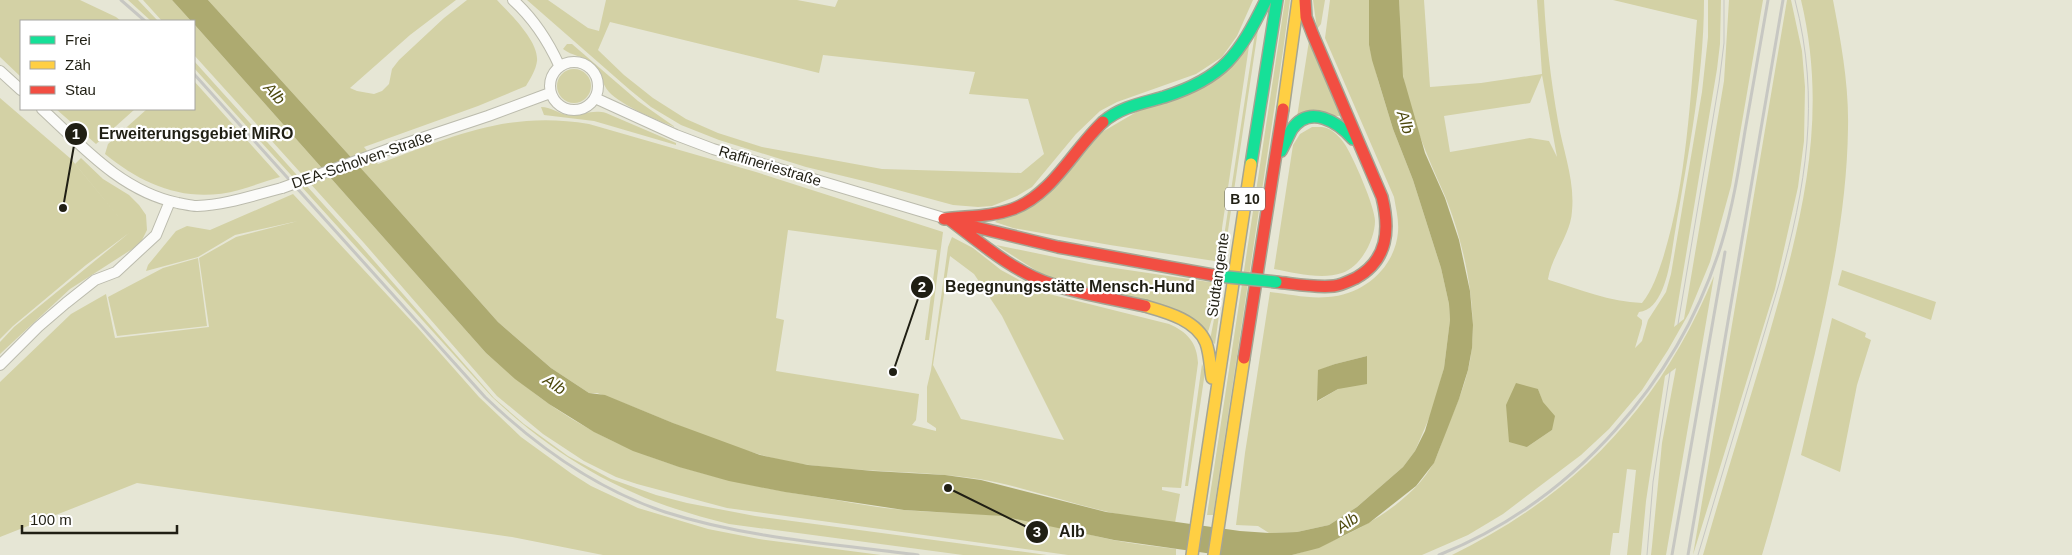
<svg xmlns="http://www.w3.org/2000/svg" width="2072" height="555" font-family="Arial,sans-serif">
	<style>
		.green { fill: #d3d1a5; fill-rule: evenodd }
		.water { fill: #adaa70 }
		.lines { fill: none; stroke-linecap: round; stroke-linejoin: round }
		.street-casing { stroke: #bbbbad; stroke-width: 12 }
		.fast-casing { stroke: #a5a593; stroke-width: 14 }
		.slow-casing { stroke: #a5a593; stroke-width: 14 }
		.jam-casing { stroke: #a5a593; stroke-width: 14 }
		.street { stroke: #fbfbf9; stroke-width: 10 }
		.fast { stroke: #16e098; stroke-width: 11 }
		.slow { stroke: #ffcf43; stroke-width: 11 }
		.jam { stroke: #f24e42; stroke-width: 11 }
		.tram { stroke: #c7c7c2; stroke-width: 1 }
		.rail { stroke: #c7c7c2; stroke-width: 3 }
		.street-bridge-casing { stroke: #bbbbad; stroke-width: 12; stroke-linecap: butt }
		.fast-bridge-casing { stroke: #a5a593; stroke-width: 14; stroke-linecap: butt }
		.street-bridge { stroke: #fbfbf9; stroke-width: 10 }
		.fast-bridge { stroke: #16e098; stroke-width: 11 }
		.labels { text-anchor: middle; stroke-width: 4.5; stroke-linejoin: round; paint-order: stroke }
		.shield { fill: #fff; stroke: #63625a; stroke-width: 1 }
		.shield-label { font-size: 14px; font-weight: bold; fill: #201f14 }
		.street-label { font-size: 15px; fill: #201f14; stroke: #fff }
		.water-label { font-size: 16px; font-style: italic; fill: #4d490d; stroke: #fff }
		.leader { fill: none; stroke: #201f14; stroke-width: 2 }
		.callout-dot { fill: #201f14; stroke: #fff; stroke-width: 2 }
		.mark-label { font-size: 15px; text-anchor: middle; font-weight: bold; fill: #fff }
		.callout-label { font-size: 16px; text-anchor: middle; font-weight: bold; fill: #201f14; stroke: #fff; stroke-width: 4.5; stroke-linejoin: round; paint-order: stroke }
	</style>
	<rect width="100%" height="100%" fill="#e6e6d5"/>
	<path class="green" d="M0,0H80L116,17L121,21H21V77L0,57Z
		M128,0H138L158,21H151Z
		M143,0H172L191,21H162Z
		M208,0H456L410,35L350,88L357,91L374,94L382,91L389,84L392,69L399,60L444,18L467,0H497C509,13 539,41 537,61C536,70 530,79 526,86L478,106L364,147L378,164C452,137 508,110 589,124L756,172L943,232L929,340H925L937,250L788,230L776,318L784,320L776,371L919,394L916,420L912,425L936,431V428L927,422V387L931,370L948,247L952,237L973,248L1001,270L1041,292L1169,324C1187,332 1197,342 1198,363L1181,488L1162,487V490L1180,494L1175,523C1151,519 1127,517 1104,511C1062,501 1021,486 979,479C923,470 865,473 809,465C735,455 667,418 597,393H589L551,368L498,322L378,187ZM950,256L974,274L1002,316L1064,440L961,419L933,365Z
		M527,0H548L588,28L599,31L606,0H797L835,7L838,0H1253L1237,36L1222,57L1196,74L1117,102L1100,111L1076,134L1032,187L1017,196L992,206L978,207L953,205L872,183L806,167L719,140L681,125L651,107L630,90ZM610,22L819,73L823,55L975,72L969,94L1028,99L1044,154L1021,173L882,169L762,147L718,133L686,119L653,98L624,75L598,50Z
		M1285,0H1290L1283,51L1213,515H1207Z
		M1313,0H1325L1321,24L1317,29Z
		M1330,0H1369V45L1378,80L1393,129L1413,180L1441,268L1449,304L1450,320L1444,368L1433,409L1415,451L1403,467L1357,507L1329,525L1297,532L1269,533L1258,526L1236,525L1245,453L1270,292C1289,294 1309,299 1328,297C1363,295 1395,268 1398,232C1399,220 1396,209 1394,197L1325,38ZM1367,356L1338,389L1318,401V371L1335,364Z
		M1399,0H1424L1430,87L1481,83L1542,74L1537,0H1544C1546,40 1551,81 1558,121C1563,151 1575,180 1572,211C1571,234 1552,255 1548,279L1549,280C1579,289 1610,302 1642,303C1652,291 1658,273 1663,258C1687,181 1690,99 1697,20L1613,0H1704C1704,84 1685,168 1672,251C1669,270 1662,310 1639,312L1637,316L1642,320V324L1635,348L1642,341L1648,320L1666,292L1671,274L1702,92L1708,37V0H1721L1720,44L1717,69L1674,327L1684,319L1724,81L1729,0H1763L1731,186L1710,262L1689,313L1668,350L1642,390L1609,429L1581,455L1503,514L1468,535L1422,555H1292C1339,543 1411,507 1434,462C1439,452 1442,441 1446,430C1454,411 1463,391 1468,370C1481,319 1465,245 1445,196C1428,158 1410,117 1403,75C1398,51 1400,25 1399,0ZM1542,75L1557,157L1549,141L1530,138L1450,152L1444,116L1530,103ZM1538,389L1552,430L1527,447Z
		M1787,0H1791L1802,51L1805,87L1804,141L1798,187L1775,289L1693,555Z
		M1801,0H1833C1841,42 1849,85 1848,128C1847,205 1832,278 1815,353C1799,421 1782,488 1762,555H1703C1723,485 1745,415 1766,345C1800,229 1830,121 1801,0Z
		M194,24L486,353C513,377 541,400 572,419C651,467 740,485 830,499C854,503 879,508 904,510C937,513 970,512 1002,516C1039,520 1076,532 1113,540C1134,544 1155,546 1176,549V555H1068L727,508L637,484L616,477L584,461L543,434L497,396L364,243L194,55Z
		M1258,30L1226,244L1227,258L1215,344L1210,340L1225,262V230L1255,33Z
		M1309,41L1341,116L1297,117Z
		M567,44H572L638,101L675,127C658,121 621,105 609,92C601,83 601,70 591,62C583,56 572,56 563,49Z
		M1249,46L1222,228L1221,262L1110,245L1013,228L995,222L1092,138Z
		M194,61L361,246L494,398L524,424L568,456L611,479L656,495L687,503L755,516L1047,555H963L729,524C633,501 565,465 492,397L194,68Z
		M557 86a17 17 0 1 1 34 0a17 17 0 1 1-34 0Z
		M194,81L280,177C266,181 253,186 239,190C188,204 144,186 105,154L108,144L147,109H194Z
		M0,98L71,159L131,232L75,164L81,158L103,179L129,195L139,205L146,215L147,230L140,244L70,289L0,354V342L14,327L129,233L86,265L13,326L0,339Z
		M541,107C551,107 557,113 567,115C581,117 590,109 606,113L676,143V145L594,121L544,115Z
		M56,109H135L96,144Z
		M1312,127C1319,127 1325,126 1331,130C1335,133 1341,138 1344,143C1353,156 1375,207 1375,221C1375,239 1361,267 1342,273C1322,280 1295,273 1274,269L1293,145L1300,134Z
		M293,194L418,328L479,397L521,437L572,474L591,486L638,508L708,529L759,539L881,555H603L512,537L137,483L0,537V382L71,314L106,294L115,338L209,327L199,258L236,237L298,221L235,235L198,257L146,271L148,265L176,231L187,226L210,230Z
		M996,245L1094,265L1216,283L1213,315L1208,332L1048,278Z
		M198,258L207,326L117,336L108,297L163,268Z
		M1842,270L1936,302L1931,320L1838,285Z
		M1714,276L1666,555H1651L1652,546L1662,443L1676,368L1665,376L1646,501L1641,555H1627L1636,470L1627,469L1619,533H1613L1610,555H1452C1577,494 1661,405 1714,276Z
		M1832,318L1866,333L1865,337L1871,340L1857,385L1840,472L1801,455Z
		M1202,364L1205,372L1188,486H1185Z"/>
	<path class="water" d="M172,0H208L378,187L498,322L551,368L589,393L605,395L673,423L760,455L808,465L873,471L945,475L981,480L1106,512L1240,531L1269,533L1297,532L1329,525L1357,507L1403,467L1415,451L1425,431L1444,368L1450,320L1449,304L1441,268L1413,180L1393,129L1372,60L1369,45V0H1399L1403,76L1425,153L1445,198L1459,240L1470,291L1473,325L1472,348L1468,370L1459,399L1434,463L1416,486L1369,523L1319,548L1292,555H1220L1114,540L1002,516L904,510L785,492L729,481L679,467L633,451L594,432L549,404L515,379L486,353L194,24V21H191Z
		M1367,356V384L1338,389L1317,401L1318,370L1335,364Z
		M1516,383L1538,389L1543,402L1555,416L1552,430L1527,447L1509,442L1506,405Z"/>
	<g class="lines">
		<defs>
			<path id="street" d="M513,0C533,18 548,41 559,65
				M550 86a24 24 0 1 1 48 0a24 24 0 1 1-48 0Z
				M0,71L21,90
				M595,98L676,135L713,149L947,219
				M42,109C82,146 121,191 178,203C184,204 191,206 197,206C226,205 254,195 282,188
				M389,149L488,116L550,93
				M0,365L38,327L66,303L95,280L116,272L156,235L170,201"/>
			<path id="fast" d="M1103,122C1120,107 1143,103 1164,97C1224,78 1239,55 1266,0
				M1281,151C1285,144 1288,136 1292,129C1310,104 1338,122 1353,139
				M1251,164L1277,0"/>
			<path id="slow" d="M1283,109L1298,0
				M1145,306C1166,312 1197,320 1206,343C1210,354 1210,367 1212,378
				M1192,555L1251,164
				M1214,555L1244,358"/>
			<path id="jam" d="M944,219C967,216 991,217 1013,209C1053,194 1073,150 1103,122
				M950,220C982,244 1015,273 1054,285C1084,295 1115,299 1145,306
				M963,224L1058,247L1218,276
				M1276,282C1295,284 1316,288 1334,286C1342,285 1349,281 1356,278C1388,260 1390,230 1382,197L1313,35L1306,17L1305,0
				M1244,358L1283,109"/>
		</defs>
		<use href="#street" class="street-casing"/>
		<use href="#fast" class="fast-casing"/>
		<use href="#slow" class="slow-casing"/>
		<use href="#jam" class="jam-casing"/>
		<use href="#street" class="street"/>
		<use href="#fast" class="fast"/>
		<use href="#slow" class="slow"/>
		<use href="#jam" class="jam"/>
		<path class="tram" d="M1678,324L1719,83L1724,43V0
			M1647,555L1653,482L1670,372
			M1698,555L1779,284C1806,186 1821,101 1795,0"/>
		<path class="rail" d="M121,0L145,21
			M194,74L485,397C537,447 596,489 665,512C746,538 834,544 918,555
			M1439,555C1574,501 1680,380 1722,242C1733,206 1739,168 1745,131C1753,87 1760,44 1768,0
			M1672,555L1725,252
			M1688,555L1783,0"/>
		<defs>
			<path id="street-bridge" d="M282,188L389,149"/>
			<path id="fast-bridge" d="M1218,276L1276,282"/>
		</defs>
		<use href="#street-bridge" class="street-bridge-casing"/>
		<use href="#fast-bridge" class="fast-bridge-casing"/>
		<use href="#street-bridge" class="street-bridge"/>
		<use href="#fast-bridge" class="fast-bridge"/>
	</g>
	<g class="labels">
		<rect class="shield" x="1225" y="187.5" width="40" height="23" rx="4"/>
		<g class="shield-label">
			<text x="1245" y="204">B 10</text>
		</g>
		<g class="street-label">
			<text transform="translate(362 160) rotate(-19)" y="5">DEA-Scholven-Straße</text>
			<text transform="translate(770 166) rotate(17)" y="5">Raffineriestraße</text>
			<text transform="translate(1218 275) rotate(-82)" y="5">Südtangente</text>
		</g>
		<g class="water-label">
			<text transform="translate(275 93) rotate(48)" y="6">Alb</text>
			<text transform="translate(1406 122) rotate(72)" y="6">Alb</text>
			<text transform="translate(555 384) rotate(34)" y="6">Alb</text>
			<text transform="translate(1347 522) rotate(-35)" y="6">Alb</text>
		</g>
	</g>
	<path class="leader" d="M63 208L76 134M893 372L922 287M948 488L1037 532"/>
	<g class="callout-dot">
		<circle cx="63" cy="208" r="5"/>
		<circle cx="893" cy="372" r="5"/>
		<circle cx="948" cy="488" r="5"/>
		<circle cx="76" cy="134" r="12"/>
		<circle cx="922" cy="287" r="12"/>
		<circle cx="1037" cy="532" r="12"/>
	</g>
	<g class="mark-label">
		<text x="76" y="139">1</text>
		<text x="922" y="292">2</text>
		<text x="1037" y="537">3</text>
	</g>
	<g class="callout-label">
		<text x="196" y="139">Erweiterungsgebiet MiRO</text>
		<text x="1070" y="292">Begegnungsstätte Mensch-Hund</text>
		<text x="1072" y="537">Alb</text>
	</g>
	<rect x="20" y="20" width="175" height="90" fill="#ffffff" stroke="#a6a5a1"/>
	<rect x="30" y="36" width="25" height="8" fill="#16e098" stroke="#a6a5a1"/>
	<text x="65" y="45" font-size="15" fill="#201f14">Frei</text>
	<rect x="30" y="61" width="25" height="8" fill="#ffcf43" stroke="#a6a5a1"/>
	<text x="65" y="70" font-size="15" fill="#201f14">Zäh</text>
	<rect x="30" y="86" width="25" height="8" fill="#f24e42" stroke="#a6a5a1"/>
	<text x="65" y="95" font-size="15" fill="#201f14">Stau</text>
	<path d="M22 525v8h155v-8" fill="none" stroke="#201f14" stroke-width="2.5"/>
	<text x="30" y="525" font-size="15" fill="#201f14" stroke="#ffffff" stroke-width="4" paint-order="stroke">100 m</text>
</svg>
